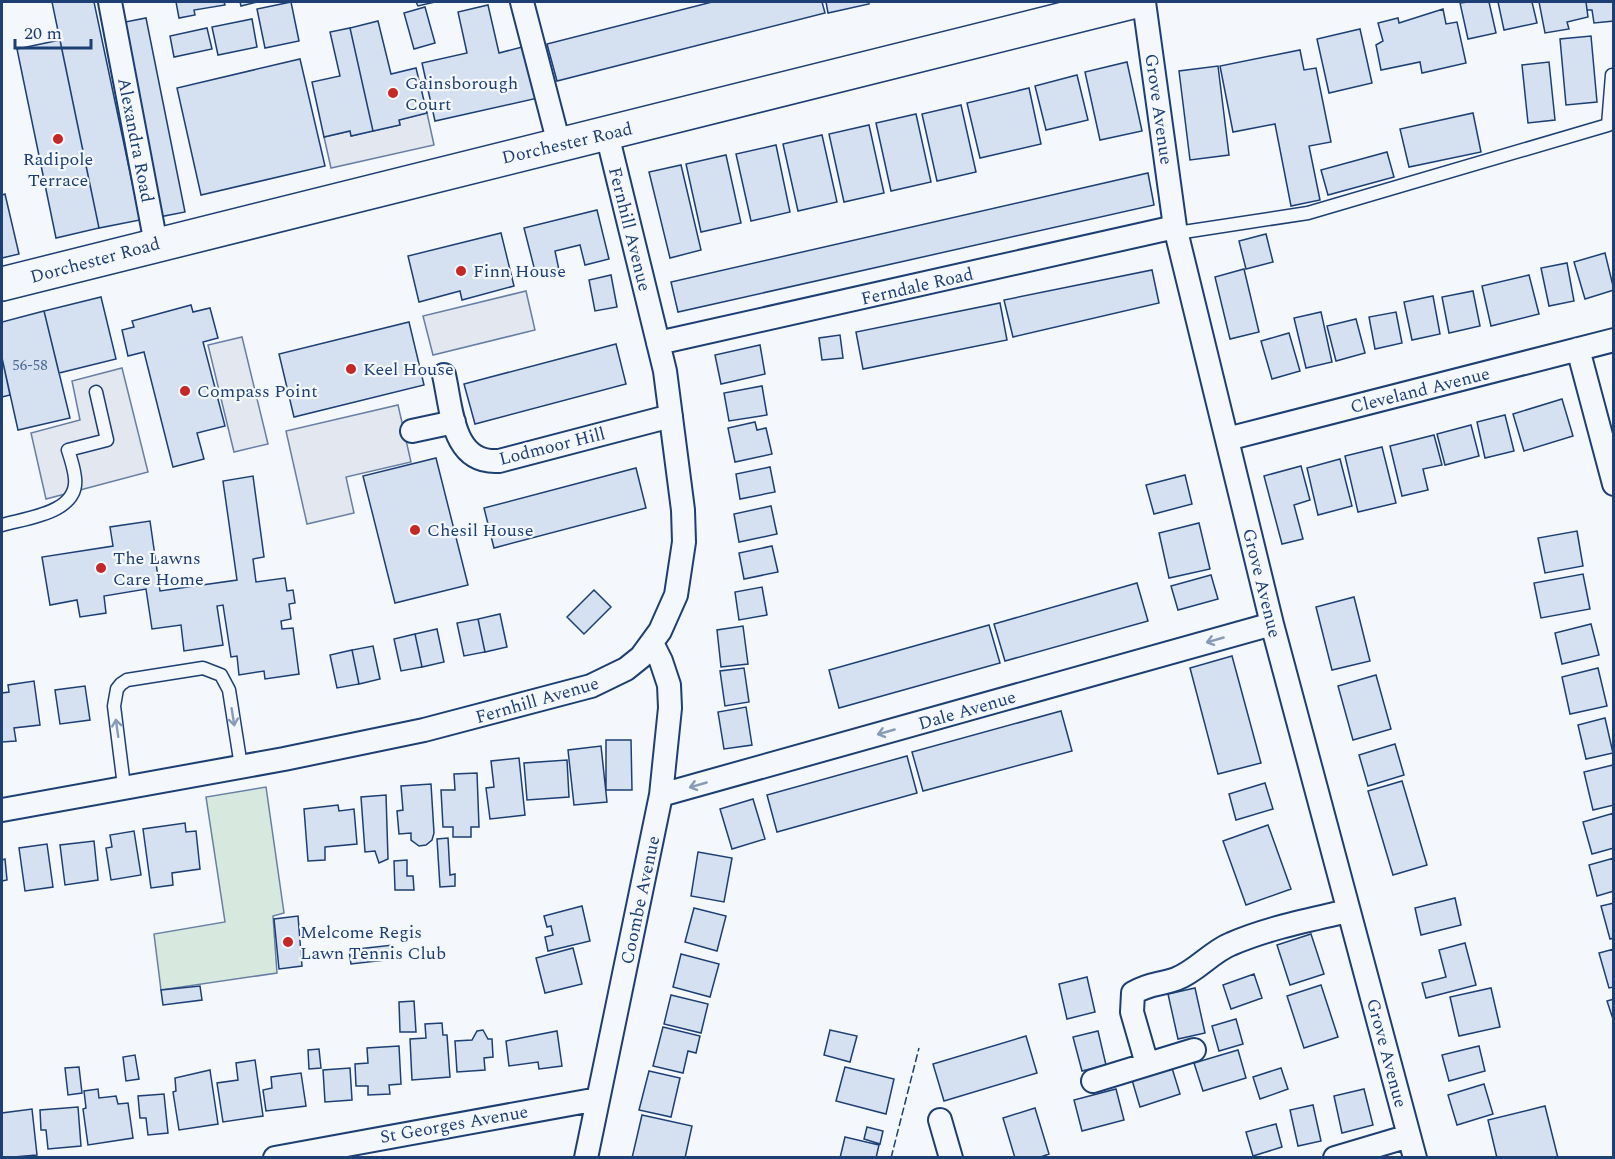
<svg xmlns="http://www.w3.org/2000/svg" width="1615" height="1159" font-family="Spectral,serif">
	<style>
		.green { fill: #d7e8df; stroke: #687fa3; stroke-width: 1.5 }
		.parking { fill: #e3e8f0; stroke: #687fa3; stroke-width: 1.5 }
		.building { fill: #d5e0f0; stroke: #1d3f73; stroke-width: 1.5 }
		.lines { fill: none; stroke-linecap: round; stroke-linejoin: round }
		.lane-casing { stroke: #1d3f73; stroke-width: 15 }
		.street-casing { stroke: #1d3f73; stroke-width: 26 }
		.secondary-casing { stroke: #1d3f73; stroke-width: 36 }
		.lane { stroke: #f4f7fb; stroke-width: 12 }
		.street { stroke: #f4f7fb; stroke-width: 22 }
		.secondary { stroke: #f4f7fb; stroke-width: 33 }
		.fence { stroke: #1d3f73; stroke-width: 1.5; stroke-dasharray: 8 3; stroke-linecap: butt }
		.oneway { stroke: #889bb7 }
		.poi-dot { fill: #c62828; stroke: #f4f7fb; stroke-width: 2 }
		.labels { text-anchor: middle; stroke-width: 4.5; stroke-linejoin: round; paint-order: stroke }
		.number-label { font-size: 15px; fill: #4b6792 }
		.poi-label { font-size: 18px; fill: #1d3f73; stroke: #f4f7fb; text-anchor: start }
		.street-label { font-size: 18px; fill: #1d3f73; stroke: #f4f7fb }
	</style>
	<rect width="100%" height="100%" fill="#f4f7fb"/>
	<path class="green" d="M266,787L284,913L273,916L277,973L161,990L154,934L225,922L206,797Z"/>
	<path class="parking" d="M427,113L434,145L331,168L324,137L350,131L352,136L400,125L399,120Z
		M526,291L535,330L433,355L423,316Z
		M242,337L268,444L234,452L208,345Z
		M122,368L148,472L46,499L31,433L80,420L72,381Z
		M398,405L411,462L346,477L354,513L307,524L286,431Z"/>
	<path class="building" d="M52,2H94L140,220L99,228Z
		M176,2H224L225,5L194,10L195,15L179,18Z
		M240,2H257L241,6Z
		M291,2L299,41L265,48L257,9Z
		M416,2H435L418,6Z
		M712,2H822L825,13L557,81L547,44Z
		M826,2H869V4L828,13Z
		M1468,2H1489L1496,33L1468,39L1460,3Z
		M1498,2H1532L1537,23L1504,30Z
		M1539,2H1586L1588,17L1567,22L1569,29L1545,33Z
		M1586,2H1614V21L1594,23L1592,10H1587Z
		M488,5L499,53L526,46L538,98L435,121L422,63L467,53L458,12Z
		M425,7L435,43L414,49L404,13Z
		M1443,9L1446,24L1457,22L1466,63L1422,73L1420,62L1381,70L1376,45L1383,41L1378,23L1398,18L1399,23Z
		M146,18L185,212L159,217L120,23Z
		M252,19L257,47L218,55L212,27Z
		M378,21L391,74L416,68L427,113L399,120L400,125L373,131L350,28Z
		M207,28L212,49L174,57L170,36Z
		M350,28L373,131L351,136L350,131L324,137L312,82L340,76L330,32Z
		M1360,29L1372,83L1329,93L1317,39Z
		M1591,36L1597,102L1566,105L1560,39Z
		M60,40L99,228L56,238L17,49Z
		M1300,50L1304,70L1316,68L1331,142L1309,146L1320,200L1291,206L1275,124L1233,132L1220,66Z
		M300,59L325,166L201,195L177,88Z
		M1127,62L1142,131L1100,140L1085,72Z
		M1549,62L1555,120L1528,123L1522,65Z
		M1218,66L1229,155L1190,160L1179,71Z
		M1077,75L1088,120L1046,130L1035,86Z
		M1029,88L1041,144L980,158L967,103Z
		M961,105L976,172L937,181L922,114Z
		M1473,113L1481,152L1409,167L1400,129Z
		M916,114L931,182L891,191L876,123Z
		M869,125L884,193L844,202L829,134Z
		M822,135L837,202L798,211L783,144Z
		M776,145L790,212L751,221L736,154Z
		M1387,152L1394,177L1328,195L1321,170Z
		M726,155L741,223L701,232L686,164Z
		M681,165L701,250L670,258L649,172Z
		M1148,173L1154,205L678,312L671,282Z
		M5,194L19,254L2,258V195Z
		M597,210L609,259L585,265L580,245L555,251L559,270L536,275L524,228Z
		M501,233L514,286L462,300L460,291L419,302L408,256Z
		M1266,234L1273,262L1246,269L1239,241Z
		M1605,253L1614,290L1585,299L1574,262Z
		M1567,263L1574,301L1549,306L1541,268Z
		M1244,269L1259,332L1230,339L1215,277Z
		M1152,270L1159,303L1013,337L1004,300Z
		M611,275L617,307L595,311L589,280Z
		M1529,275L1539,314L1491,326L1482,286Z
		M1473,291L1480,326L1449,333L1442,297Z
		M1433,296L1440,334L1412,340L1404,302Z
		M101,297L116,359L59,373L44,311Z
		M1000,303L1007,340L863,369L856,332Z
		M191,305L193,312L210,308L218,338L203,342L225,426L197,433L204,459L173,467L144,352L128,356L122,330L134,327L132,321Z
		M44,311L70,418L18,430L2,358V322Z
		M1321,312L1332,362L1306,368L1294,318Z
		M1396,312L1402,343L1375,349L1369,317Z
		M1356,319L1365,353L1336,361L1327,326Z
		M409,322L424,385L294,417L279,354Z
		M1289,333L1300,371L1272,379L1261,341Z
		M840,335L843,358L822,360L819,338Z
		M616,344L626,384L475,424L464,384Z
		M760,345L765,374L721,384L715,355Z
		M2,358L10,395L2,397Z
		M762,386L767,415L729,421L724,393Z
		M1562,399L1573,436L1524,451L1513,414Z
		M1505,415L1514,451L1485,458L1477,422Z
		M755,422L757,430L766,428L772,454L735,462L728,428Z
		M1471,425L1479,456L1445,465L1437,434Z
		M1434,435L1442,465L1423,469L1428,490L1402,496L1390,446Z
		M1382,447L1396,503L1358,512L1345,456Z
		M436,458L468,585L395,603L363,476Z
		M1340,459L1352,506L1318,515L1307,468Z
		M1301,466L1310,500L1294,505L1303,539L1282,544L1264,476Z
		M770,467L775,492L740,499L736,474Z
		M636,468L646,508L494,548L484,508Z
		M1185,475L1192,504L1154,514L1146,485Z
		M253,476L264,557L253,559L256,582L285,578L287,591L293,590L295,603L289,604L291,619L281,621L282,629L293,628L299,674L265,679L264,671L239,675L237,656L231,657L223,605L217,606L223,645L184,651L181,625L152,629L146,589L104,596L106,613L80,617L77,600L50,605L42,557L113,546L110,527L150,521L160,591L237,580L223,481Z
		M771,506L777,534L739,542L734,514Z
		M1199,523L1210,569L1169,578L1159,533Z
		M1577,531L1583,566L1545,573L1538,538Z
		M772,546L778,572L744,579L739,553Z
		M1583,574L1590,609L1541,618L1534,583Z
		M1211,575L1218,599L1178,610L1171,586Z
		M1137,583L1148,621L1005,661L994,624Z
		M762,587L767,615L739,620L735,592Z
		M594,590L611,607L584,634L567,617Z
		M1354,597L1370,661L1332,670L1316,607Z
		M500,614L507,647L485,652L478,619Z
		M478,619L485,652L464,656L457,623Z
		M1591,624L1599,655L1562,664L1555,633Z
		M989,625L1000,663L839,708L829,670Z
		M743,626L748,664L721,667L717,630Z
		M437,629L444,662L422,667L415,634Z
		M415,634L422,667L401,671L394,639Z
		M373,646L380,679L359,684L352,650Z
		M352,650L359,684L337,688L330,655Z
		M1232,656L1261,763L1218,774L1190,668Z
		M744,668L749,702L725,706L720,671Z
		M1598,668L1607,706L1570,714L1562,677Z
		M1376,675L1391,729L1353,740L1338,686Z
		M34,681L40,725L14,728L16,741L2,742V693L9,692L8,685Z
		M85,686L90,720L60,724L55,690Z
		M746,707L752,745L724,749L718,712Z
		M1061,711L1072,751L923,791L912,752Z
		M1605,718L1613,753L1586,759L1578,725Z
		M606,740H631L632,790H606Z
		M1395,744L1404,775L1368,786L1359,755Z
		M601,746L607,802L574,805L568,750Z
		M907,756L917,793L777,832L767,795Z
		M519,758L525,815L490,819L486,788L494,787L491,761Z
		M567,760L569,797L527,800L524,763Z
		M1613,765L1614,805L1593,810L1584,772Z
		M477,773L479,827H471V837H453V827H443L441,790H455L454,774Z
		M1402,781L1427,865L1393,875L1368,791Z
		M1265,783L1273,809L1236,820L1229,794Z
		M431,784L434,833L432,840L426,845L419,846L411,840V833L399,834L397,811L403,810L401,786Z
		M386,795L388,859L379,863L375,851L365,852L361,797Z
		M753,799L765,839L732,849L720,809Z
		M338,805L339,811L354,809L357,844L325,847V860L308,861L304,809Z
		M1614,813V848L1592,854L1583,822Z
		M185,823L186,832L196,831L200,869L172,873L173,885L151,888L143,829Z
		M1268,825L1291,889L1246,905L1223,841Z
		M134,831L141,875L111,880L106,848L112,847L110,835Z
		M448,838L450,875L455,874V886L440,887L437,839Z
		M94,841L98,880L65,885L60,845Z
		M47,844L53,887L25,891L19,848Z
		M698,852L732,858L724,902L691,896Z
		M1614,858V891L1597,896L1589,865Z
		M5,859L7,880L2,881V860Z
		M407,860V876H413L414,890H395L394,861Z
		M1455,898L1461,925L1421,935L1415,908Z
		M1614,903V938L1610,939L1601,906Z
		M582,906L590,941L548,951L545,937L553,935L551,926L547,927L544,916Z
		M694,908L726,916L717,951L685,942Z
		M298,916L302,966L279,969L274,919Z
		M1311,934L1324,974L1290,985L1277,945Z
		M1465,943L1476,985L1426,998L1422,983L1446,977L1439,950Z
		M393,945L394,959L351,964L349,950Z
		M573,948L582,984L545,993L536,958Z
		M1614,949V987L1609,988L1599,953Z
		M681,954L719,964L710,997L673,987Z
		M1254,974L1262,998L1231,1009L1223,985Z
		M1087,977L1095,1012L1067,1019L1059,984Z
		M1321,985L1338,1037L1304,1048L1287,996Z
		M200,986L202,1000L163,1005L161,990Z
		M1195,988L1205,1033L1178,1039L1168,994Z
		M1491,988L1500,1027L1459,1036L1450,997Z
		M671,995L708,1004L701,1033L664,1024Z
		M1614,999V1022L1607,1001Z
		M414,1001L416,1032H400L399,1002Z
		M1236,1019L1243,1044L1219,1051L1212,1026Z
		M442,1023L443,1035H447L450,1077L412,1080L410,1039L426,1038L425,1024Z
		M663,1027L700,1036L696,1053L688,1051L683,1073L653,1066Z
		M483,1030L488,1039H492L493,1057L484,1058L485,1070L457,1072L455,1041L472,1040L477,1031Z
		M830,1030L857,1036L850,1062L824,1055Z
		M557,1031L562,1066L539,1069L538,1062L509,1066L506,1041Z
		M1098,1031L1106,1065L1082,1071L1073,1037Z
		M1026,1036L1037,1073L944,1101L933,1064Z
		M399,1046L401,1084L389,1085L390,1094L368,1095V1086H356L355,1064L368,1063L367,1048Z
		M1479,1046L1485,1071L1449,1081L1442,1055Z
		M319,1049L321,1068L309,1069L308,1050Z
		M1238,1050L1246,1078L1203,1091L1194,1063Z
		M135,1055L139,1079L126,1081L123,1057Z
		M255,1060L263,1116L223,1122L217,1083L238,1080L236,1063Z
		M79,1067L82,1093L68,1095L65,1068Z
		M845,1067L894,1079L886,1114L836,1101Z
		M350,1068L352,1100L325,1102L323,1070Z
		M1172,1068L1180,1094L1140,1107L1132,1080Z
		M1281,1068L1288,1089L1260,1099L1253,1077Z
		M210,1070L218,1124L179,1130L173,1092L176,1091L175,1078Z
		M649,1071L680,1078L671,1117L639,1110Z
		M301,1073L306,1106L266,1111L263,1090L272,1088L271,1077Z
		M1484,1084L1493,1114L1457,1125L1448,1095Z
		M98,1089L99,1098L116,1096L118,1104L128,1103L133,1138L88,1145L83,1109L86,1108L84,1091Z
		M1116,1089L1124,1120L1082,1131L1074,1100Z
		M1364,1089L1373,1125L1342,1133L1334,1096Z
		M164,1094L168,1133L148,1135L146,1118H140L138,1096Z
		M1313,1105L1321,1141L1298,1146L1290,1110Z
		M1545,1106L1558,1158H1497L1488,1120Z
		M78,1107L81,1146L48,1149L46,1130H41L40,1110Z
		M1035,1108L1049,1154L1038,1158H1015L1003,1118Z
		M32,1109L37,1155L2,1158V1113Z
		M642,1115L692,1126L685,1158H632Z
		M1276,1124L1282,1147L1253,1156L1246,1132Z
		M867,1127L883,1131L880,1144L864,1139Z
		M845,1137L879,1145L876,1158H840Z"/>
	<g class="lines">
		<defs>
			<path id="lane" d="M1177,233L1308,213L1608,125L1612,75
				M2,525C26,518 79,513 75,478C74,468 71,459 68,450L107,440L96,392
				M124,786L114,706L117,689L121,684L127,680L203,668L221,675L229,690L241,766"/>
			<path id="street" d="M110,2L156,244
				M522,2L559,144
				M1144,2L1175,227L1272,624L1415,1158
				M658,343L1175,227
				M1578,349L1614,484
				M444,375C452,410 452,464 499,461L671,416
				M412,431L454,422
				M1227,439L1614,340
				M661,795L1272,624
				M2,810L284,759L424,730L591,686L626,669L641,657L660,631L676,595L684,542L683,510L665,371L607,134
				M1147,1064L1132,1012L1133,993C1150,983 1159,985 1176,979C1197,971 1211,952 1231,944C1268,928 1309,920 1348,911
				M1093,1081L1194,1050
				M940,1120L951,1158
				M275,1158L598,1099
				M586,1158L661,795L670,708L669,685L661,661L652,643
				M1335,1158L1409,1136"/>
			<path id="secondary" d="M2,284L1132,2"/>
		</defs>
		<use href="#lane" class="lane-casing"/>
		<use href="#street" class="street-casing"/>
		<use href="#secondary" class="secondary-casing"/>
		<use href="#lane" class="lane"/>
		<use href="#street" class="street"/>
		<use href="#secondary" class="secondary"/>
		<path class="fence" d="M891,1158L919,1048"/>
	</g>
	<defs><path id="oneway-shaft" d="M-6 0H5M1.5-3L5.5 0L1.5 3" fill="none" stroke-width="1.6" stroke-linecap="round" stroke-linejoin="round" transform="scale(1.5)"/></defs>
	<g class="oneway">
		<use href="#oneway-shaft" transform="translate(1215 640) rotate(164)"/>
		<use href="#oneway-shaft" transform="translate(233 717) rotate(81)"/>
		<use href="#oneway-shaft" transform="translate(117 728) rotate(-98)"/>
		<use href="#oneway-shaft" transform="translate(886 732) rotate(164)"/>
		<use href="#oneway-shaft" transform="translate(698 785) rotate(164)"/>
	</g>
	<g class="poi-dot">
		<circle cx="393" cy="93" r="6"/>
		<circle cx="58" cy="139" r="6"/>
		<circle cx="461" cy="271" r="6"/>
		<circle cx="351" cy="369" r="6"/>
		<circle cx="185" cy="391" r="6"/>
		<circle cx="415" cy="530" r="6"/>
		<circle cx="101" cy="568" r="6"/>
		<circle cx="288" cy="942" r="6"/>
	</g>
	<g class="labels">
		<g class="number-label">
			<text x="30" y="370">56-58</text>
		</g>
		<g class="poi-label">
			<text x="405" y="89">Gainsborough<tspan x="405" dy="21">Court</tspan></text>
			<text x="58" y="165" text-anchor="middle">Radipole<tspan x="58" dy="21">Terrace</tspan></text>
			<text x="473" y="277">Finn House</text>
			<text x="363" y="375">Keel House</text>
			<text x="197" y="397">Compass Point</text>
			<text x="427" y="536">Chesil House</text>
			<text x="113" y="564">The Lawns<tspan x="113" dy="21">Care Home</tspan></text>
			<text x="300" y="938">Melcome Regis<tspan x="300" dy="21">Lawn Tennis Club</tspan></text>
		</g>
		<g class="street-label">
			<text transform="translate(1159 109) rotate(82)" y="6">Grove Avenue</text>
			<text transform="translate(136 140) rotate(79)" y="6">Alexandra Road</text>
			<text transform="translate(567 143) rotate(-13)" y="6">Dorchester Road</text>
			<text transform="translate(630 229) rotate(76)" y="6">Fernhill Avenue</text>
			<text transform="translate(95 260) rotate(-15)" y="6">Dorchester Road</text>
			<text transform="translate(917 286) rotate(-13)" y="6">Ferndale Road</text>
			<text transform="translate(1420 390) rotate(-14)" y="6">Cleveland Avenue</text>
			<text transform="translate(552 446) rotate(-14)" y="6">Lodmoor Hill</text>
			<text transform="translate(1262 583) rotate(76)" y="6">Grove Avenue</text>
			<text transform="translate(537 700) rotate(-16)" y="6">Fernhill Avenue</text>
			<text transform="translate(967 710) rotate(-16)" y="6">Dale Avenue</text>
			<text transform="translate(640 900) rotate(-78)" y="6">Coombe Avenue</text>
			<text transform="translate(1387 1053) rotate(75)" y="6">Grove Avenue</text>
			<text transform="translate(454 1124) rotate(-10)" y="6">St Georges Avenue</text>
		</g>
	</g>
	<rect width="1615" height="1159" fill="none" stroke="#1d3f73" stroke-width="6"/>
	<path d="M15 39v9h76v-9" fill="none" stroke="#1d3f73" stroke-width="3"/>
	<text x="24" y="39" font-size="18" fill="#1d3f73" stroke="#f4f7fb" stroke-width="4.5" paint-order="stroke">20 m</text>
</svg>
